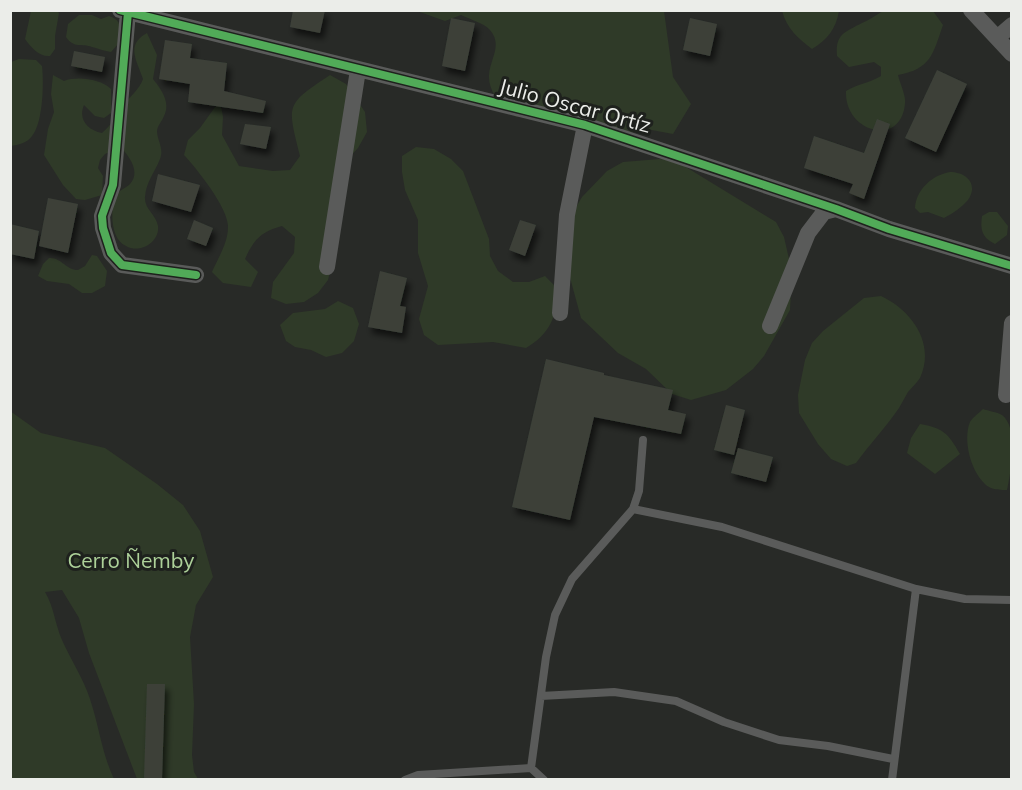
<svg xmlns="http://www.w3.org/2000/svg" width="1022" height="790" font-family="Mulish,sans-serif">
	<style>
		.green { fill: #2f3a28 }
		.building { fill: #3c4139; filter: url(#shadow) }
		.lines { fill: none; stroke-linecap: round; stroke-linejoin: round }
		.lane { stroke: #5a5b5a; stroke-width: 8 }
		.street { stroke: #5a5b5a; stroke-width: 16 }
		.cycleway-casing { stroke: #1e211d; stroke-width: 11 }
		.cycleway { stroke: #51ab58; stroke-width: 8 }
		.labels { text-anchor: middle; stroke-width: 6; stroke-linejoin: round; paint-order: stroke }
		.street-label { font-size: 21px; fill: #ebede9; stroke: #1e211d }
		.park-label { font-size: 21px; fill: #add199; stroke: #1e211d }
	</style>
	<defs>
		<filter id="shadow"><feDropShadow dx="3.5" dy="6" stdDeviation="3" flood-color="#0009"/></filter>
	</defs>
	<rect width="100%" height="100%" fill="#282a27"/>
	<path class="green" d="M31,11H57L59,13L55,36V49L50,56C39,57 31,47 25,39Z
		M417,11H664L673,77L691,104L673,134L641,128L631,133L533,112L516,117C503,107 488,93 489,75C490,59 503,45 490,30C484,23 469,19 461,15L445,21Z
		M782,11V10L839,11C836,29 827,40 812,49C798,38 787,29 782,11Z
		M883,11H933L943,25C933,54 931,69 898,75C900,84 906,95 905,103C902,148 844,133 846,91C857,84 870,83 881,76V67L874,62L849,67L837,56C835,34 845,32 862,23C869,20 876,15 883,11Z
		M79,15H92L101,19L109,16C123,20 120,30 120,42L111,52C104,51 100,49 92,47C82,43 74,49 66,37L68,24Z
		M147,33L157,55L153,79C161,89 171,102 164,116C162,122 157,125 157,132C158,142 164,149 160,159C155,172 146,182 145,197C144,209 156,214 158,226C160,242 140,254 126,246C110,239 110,209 116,196C119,190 126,188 130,184C141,171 129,157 121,147L105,154L100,160L98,168L103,176L102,195L85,200L76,199L63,185L44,155L48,129L54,112L51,94L53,75L64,81C77,76 101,79 111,89V113L104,118L95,116L84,105C78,119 87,130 102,133C113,123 115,118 123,106C130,96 139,90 143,79C137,61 125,45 147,33Z
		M19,59L36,60L42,66C44,83 43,123 32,136C27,143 18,145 11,146V62Z
		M330,75L346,84L365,112L367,132L358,148L347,160L332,263L328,280L318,293L304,302L286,304L271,298L273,282L294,253L295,237L282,226C261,232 254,239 245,259L258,272L251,287L223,283L212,272C218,258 228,243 228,227C229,209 197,169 184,155L188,140L200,128L220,100L223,117L222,135L239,166L273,171L290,170L300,156C287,104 285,105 330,75Z
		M416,147L434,149L451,159L463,171L489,239L490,256L498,271L513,282H529L545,276L558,289C557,316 550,334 526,348L493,342L438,345L424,335L419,319L428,286L418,253V220L405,190L402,172V156Z
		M660,159L676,161L776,222L784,237L792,272L790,310L764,356L753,369L726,390L691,400L672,394L646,369L618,353L581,318L566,263L564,228L582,197L607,171L623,162Z
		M950,172C966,172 979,184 968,200C962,207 952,214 944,218L928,212L920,213L915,208C916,190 932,175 950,172Z
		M989,212H997L1008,226L1007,235L995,244C982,238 980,230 982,216Z
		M92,255L97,256L107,271L105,286L92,293H82L69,284L47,281L38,276L43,264L49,258C61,257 66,270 78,270L85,266Z
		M881,296C911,310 936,343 920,378C917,383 912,387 908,392C905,397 902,403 899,408C886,427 870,444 856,463L847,466L831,459L818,444L799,413L798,395L805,360L812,343L823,331L864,298Z
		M338,301L353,308L359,324L354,341L342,353L326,357L311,350L295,347L286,341L280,325L293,313L325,309Z
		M983,409C988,411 997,412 1002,415C1019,428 1011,471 1007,490C1002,490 994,490 989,487C972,476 962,441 970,422C972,418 979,413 983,409Z
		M10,411L41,433L105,448L157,484L183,505L200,531L213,577L196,605L190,637L194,704L192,755L194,772L198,779H137L89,653L79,618L62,590L45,592C54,607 55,624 62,640C71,660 83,678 90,699C99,726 102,754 114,779H11Z
		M920,424C943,428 948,433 960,454L935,474L907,453L911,438Z"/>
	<path class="building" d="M293,10H325L320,33L290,27Z
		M451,18L475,23L465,71L442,66Z
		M690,18L717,24L710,56L683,50Z
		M165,40L192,44L190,58L227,63L224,91L266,101L263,113L188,102L190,84L159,79Z
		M74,51L105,57L102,72L71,66Z
		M937,70L967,84L936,152L905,138Z
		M877,119L890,124L864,199L849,193L853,184L804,168L814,136L864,153Z
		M245,124L271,127L266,149L240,144Z
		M158,174L200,185L191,212L152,201Z
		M48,198L78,204L68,253L39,246Z
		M194,220L213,228L206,246L187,239Z
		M520,220L536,225L525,256L509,250Z
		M10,224L39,231L34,259L10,254Z
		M380,271L407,278L400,306L406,307L402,333L368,327Z
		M546,359L604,373V375L673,390L668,410L686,414L681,434L594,417L570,520L512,507Z
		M726,405L745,410L734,455L714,450Z
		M738,448L773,457L766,482L731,473Z
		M147,684H165L162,780H144Z"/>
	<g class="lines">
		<path class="lane" d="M633,509L722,527L916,589L965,599L1012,600
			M541,696L614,692L676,701L724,722L779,740L828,746L893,759
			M531,768L546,657L555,615L572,579L633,509L639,491L643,440
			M405,780L418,775L531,768L544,780
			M892,780L916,589"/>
		<path class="street" d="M120,10L585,125L836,209L889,229L1012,266
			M971,10L1012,54
			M128,12L113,185L102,216L103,228L111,253L122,265L196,275
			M997,38L1012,25
			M327,267L358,70
			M560,313L567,215L585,125
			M770,326L808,233L824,212L836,209
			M1006,395L1012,323"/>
		<defs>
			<path id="cycleway" d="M120,10L585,125L836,209L889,229L1012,266
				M128,12L113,185L102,216L103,228L111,253L122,265L196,275"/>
		</defs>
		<use href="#cycleway" class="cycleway-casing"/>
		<use href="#cycleway" class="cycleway"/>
	</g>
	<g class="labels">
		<g class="street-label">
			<text transform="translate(575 106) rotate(15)" y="7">Julio Oscar Ortíz</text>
		</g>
		<g class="park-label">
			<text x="131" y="568">Cerro Ñemby</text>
		</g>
	</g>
	<rect width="1022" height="790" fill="none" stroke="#ebede9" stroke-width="24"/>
</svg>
